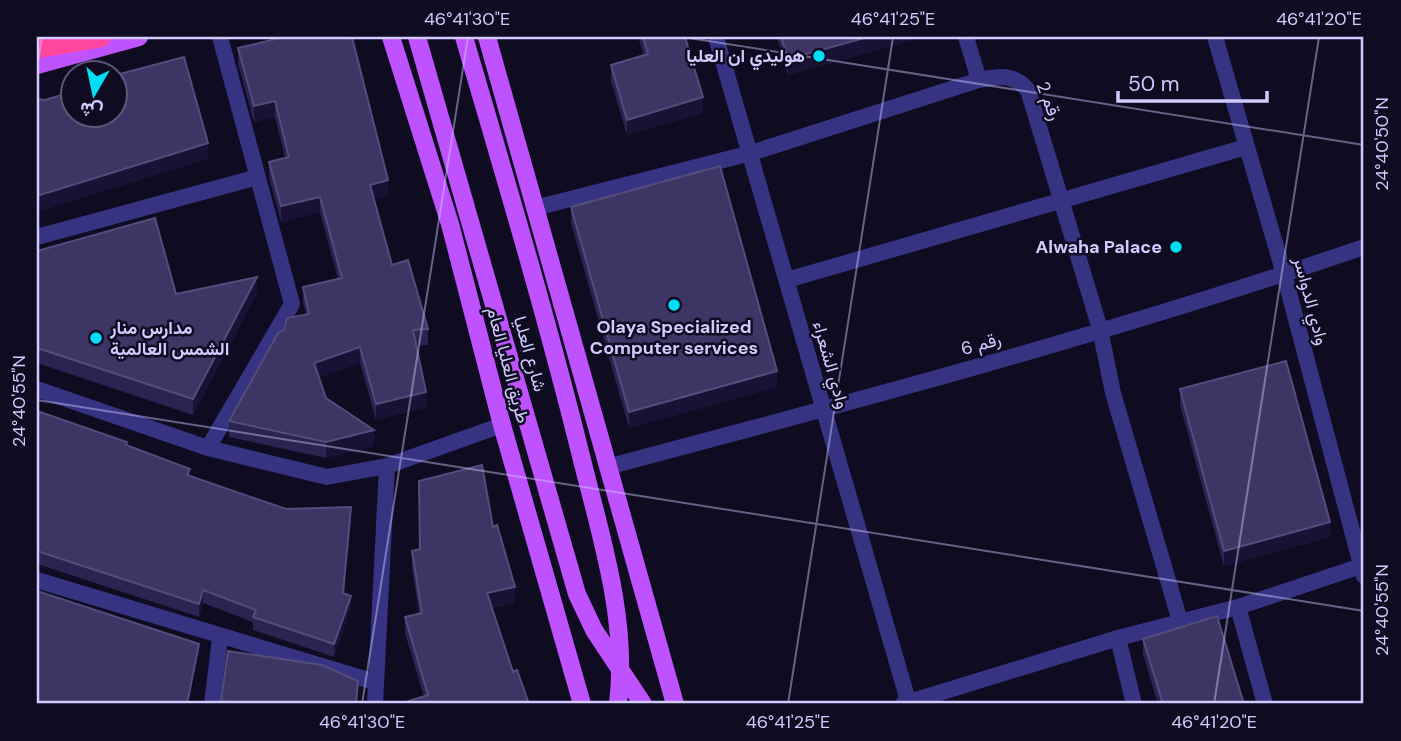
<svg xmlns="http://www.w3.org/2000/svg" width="1401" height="741" font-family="'DM Sans',Vazirmatn,sans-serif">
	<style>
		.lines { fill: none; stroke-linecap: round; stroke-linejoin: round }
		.minor { stroke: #363383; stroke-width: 16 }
		.primary { stroke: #bf52ff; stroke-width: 18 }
		.motorway { stroke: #ff469e; stroke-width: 21 }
		.wall { fill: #2b2350 }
		.shaded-wall { fill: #191235 }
		.building { fill: #3d3563; stroke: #544c7b; stroke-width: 2 }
		.ticks { fill: none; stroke: #d1cbff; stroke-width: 2; stroke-opacity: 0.45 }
		.poi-dot { fill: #00ddf6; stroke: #0f0b21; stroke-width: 2.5 }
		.labels { text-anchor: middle; stroke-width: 5; stroke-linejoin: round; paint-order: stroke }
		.poi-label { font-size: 18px; font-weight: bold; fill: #d1cbff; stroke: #0f0b21; text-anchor: end }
		.street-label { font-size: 18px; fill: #d1cbff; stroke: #0f0b21 }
		.neatline { fill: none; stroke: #d1cbff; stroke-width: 2.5 }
		.ticks-label { font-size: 18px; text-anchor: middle; fill: #d1cbff }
	</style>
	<rect width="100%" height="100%" fill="#0f0b21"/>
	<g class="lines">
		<path class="minor" d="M716,37L909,704
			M966,37L979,80
			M1215,37L1284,274L1364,576
			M535,208L751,153L979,80C1000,76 1013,73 1028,90L1100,329L1113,393L1180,621
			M37,237L258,177
			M787,280L1246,147
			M37,389L208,448L327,477L387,466L502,425
			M208,448L292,304L220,37
			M607,467C860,400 1116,332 1364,247
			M37,580L375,682
			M1238,607L1265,704
			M1118,638L1134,704
			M212,704L220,638
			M375,704L387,466
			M903,704L1118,638L1238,607L1364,565"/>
		<path class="primary" d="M391,37L450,224L502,425L582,704
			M417,37L577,594L594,630L643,704
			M464,37C505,177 547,318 582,460C602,540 628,621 618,704
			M487,37L675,704
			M37,65L139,37"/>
		<path class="motorway" d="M37,48L100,37"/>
	</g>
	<path class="wall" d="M638,37H685L703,113L627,135L611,81V65L644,55Z
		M777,37H923L788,75Z
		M238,48L388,196L374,199L392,265L428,329V345L416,346L426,407L376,420L360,363L319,377L326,398L374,446L326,458L229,437V421L284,330L306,314L303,303V287L338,279L320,212L281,222L269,177V162L285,158L275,117L254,122L238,64Z
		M571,207L777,387L629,428L571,223Z
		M37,251L176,294L257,293L193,415L37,363Z
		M1180,389L1330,537L1224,566L1180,405Z
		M37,421L127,445L190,476L286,509L351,519L344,594L351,608L334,657L253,630V622L203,603L199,617L37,564Z
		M493,527L515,603L491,608L513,672L529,704H406V702L424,697L405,633V617L419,614L412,567V551Z
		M1143,639L1244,704H1158L1143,654Z"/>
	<path class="shaded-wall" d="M868,37H923L788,75V59Z
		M703,97V113L627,135V120Z
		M275,101V117L254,122V106Z
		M208,143V159L37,212V196Z
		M388,180V196L370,200V185Z
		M320,197V212L281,222V206Z
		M257,277V293L193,415V399Z
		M360,347V363L314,379V363Z
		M777,371V387L629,428V412Z
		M426,392V407L376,420V404Z
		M374,430V446L326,458V442Z
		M351,507V519L343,606V593Z
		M1330,522V537L1224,566V551Z
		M515,587V603L487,609V593Z
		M203,590V603L199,617V604Z
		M351,596V608L334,657V644Z
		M199,644V652L188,704H187Z"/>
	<path class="building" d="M284,37H352L388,180L370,185L392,265L408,260L428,329L413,330L426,392L376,404L360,347L314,363L326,398L374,430L326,442L229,421L278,333L284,330L287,318L309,314L303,287L342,278L320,197L281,206L269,162L289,157L275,101L254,106L238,48Z
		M643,37H685L703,97L627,120L611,65L648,54Z
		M781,37H868L788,59Z
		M184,57L208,143L37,196V99L45,100L74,91V116H116V75Z
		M720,166L777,371L629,412L571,207Z
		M155,218L176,294L257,277L193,399L37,348V251Z
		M1286,361L1330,522L1224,551L1180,389Z
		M40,412L127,442L126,445L190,469L187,475L286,509L351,507L343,593L351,596L334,644L253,617L256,610L203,590L199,604L37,551V421Z
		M482,465L493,527L497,525L515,587L487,593L513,672L517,670L529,704H406V702L428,695L405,617L422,613L412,551L420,549L419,481Z
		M37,591L199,644L187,704H37Z
		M1217,616L1244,704H1163L1143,639Z
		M228,651L322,665L358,681L356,704H227L228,702L221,701Z"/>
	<path class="ticks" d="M683,37L1364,145M37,68L42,37M37,400L1364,611M362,704L468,37M788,704L893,37M1214,704L1319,37"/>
	<g class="poi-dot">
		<circle cx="819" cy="56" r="7"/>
		<circle cx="1176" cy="247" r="7"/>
		<circle cx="674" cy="305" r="7"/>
		<circle cx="96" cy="338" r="7"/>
	</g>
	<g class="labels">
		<g class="poi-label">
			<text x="805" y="62">هوليدي ان العليا</text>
			<text x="1162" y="253">Alwaha Palace</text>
			<text x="674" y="333" text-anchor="middle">Olaya Specialized<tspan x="674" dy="21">Computer services</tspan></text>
			<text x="110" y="334" text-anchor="start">مدارس منار<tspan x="110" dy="21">الشمس العالمية</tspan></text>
		</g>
		<g class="street-label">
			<text transform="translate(1049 101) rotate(69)" y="6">رقم 2</text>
			<text transform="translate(1311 301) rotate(75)" y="6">وادي الدواسر</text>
			<text transform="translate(981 344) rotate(-16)" y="6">رقم 6</text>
			<text transform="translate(530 354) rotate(74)" y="6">شارع العليا</text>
			<text transform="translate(508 365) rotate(75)" y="6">طريق العليا العام</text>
			<text transform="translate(831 365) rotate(74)" y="6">وادي الشعراء</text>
		</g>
	</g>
	<rect width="1401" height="741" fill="none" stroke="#0f0b21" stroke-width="77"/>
	<g transform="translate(94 94) rotate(189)"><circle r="33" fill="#0f0b21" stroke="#5d587a" stroke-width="2"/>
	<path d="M0-5L12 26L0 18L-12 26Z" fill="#00ddf6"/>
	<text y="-10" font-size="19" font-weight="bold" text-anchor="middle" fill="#d1cbff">ش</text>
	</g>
	<path d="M1118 91v10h149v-10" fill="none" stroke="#d1cbff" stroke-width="3.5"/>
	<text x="1128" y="91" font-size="21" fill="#d1cbff" stroke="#0f0b21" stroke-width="5" paint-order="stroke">50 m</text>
	<rect x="38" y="38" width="1324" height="664" class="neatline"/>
	<g class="ticks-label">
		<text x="467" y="25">46°41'30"E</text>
		<text x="893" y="25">46°41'25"E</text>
		<text x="1319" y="25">46°41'20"E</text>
		<text transform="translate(1382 144) rotate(-90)" y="6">24°40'50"N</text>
		<text transform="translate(19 401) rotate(-90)" y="6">24°40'55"N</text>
		<text transform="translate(1382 610) rotate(-90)" y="6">24°40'55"N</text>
		<text x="362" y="728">46°41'30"E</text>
		<text x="788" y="728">46°41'25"E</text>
		<text x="1214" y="728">46°41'20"E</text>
	</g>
</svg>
